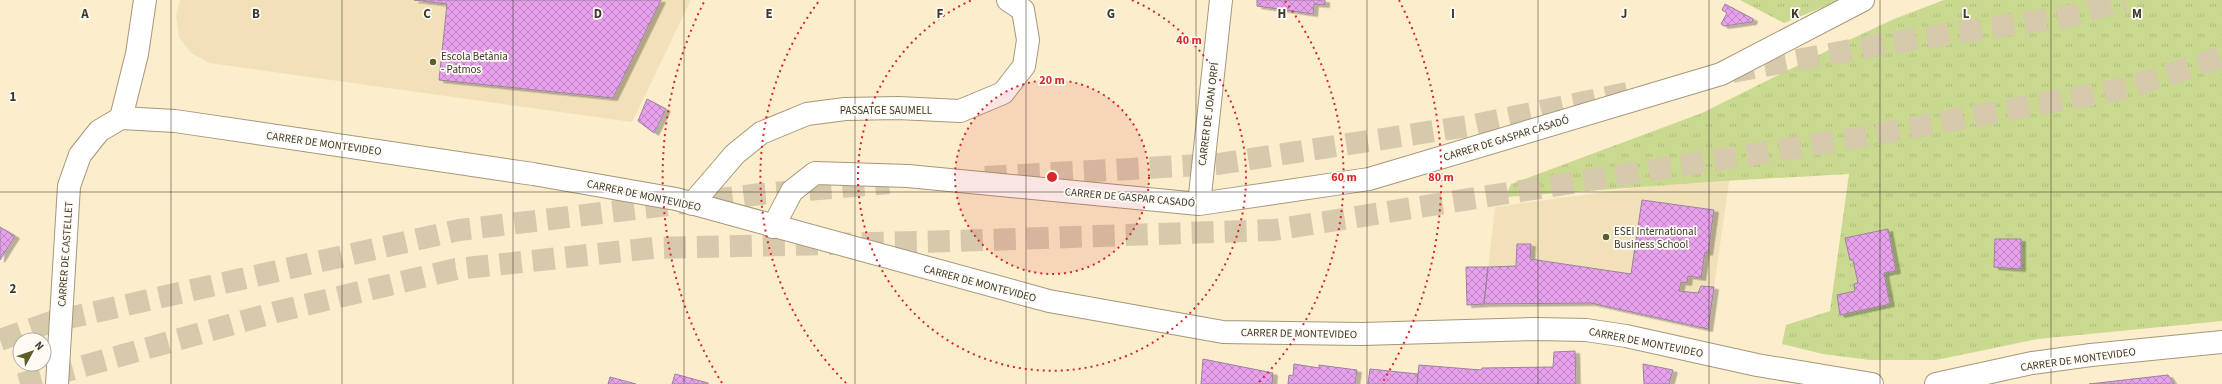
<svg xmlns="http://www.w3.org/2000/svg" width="2222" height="384" font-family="'Source Sans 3',sans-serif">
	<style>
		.built { fill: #f2e1b8 }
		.grass { fill: url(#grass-tufts) }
		.building { fill: url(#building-cross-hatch); stroke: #9b839c; filter: url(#shadow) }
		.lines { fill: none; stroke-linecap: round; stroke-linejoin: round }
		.trunk-tunnel { stroke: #d6c9ac; stroke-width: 22; stroke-dasharray: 22 11; stroke-linecap: butt }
		.minor-casing { stroke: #a59778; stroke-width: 24 }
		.tertiary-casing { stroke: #a59778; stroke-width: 24 }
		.minor { stroke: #fff; stroke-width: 22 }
		.tertiary { stroke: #fff; stroke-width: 22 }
		.grid { fill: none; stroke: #3f392c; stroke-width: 1; stroke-opacity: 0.55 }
		.ring { fill: none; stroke: #d62828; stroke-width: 2; stroke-dasharray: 2 4 }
		.poi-dot { fill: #5e5d2a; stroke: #fefbf5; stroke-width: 1.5 }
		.labels { text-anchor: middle; stroke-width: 3.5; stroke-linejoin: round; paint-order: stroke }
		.poi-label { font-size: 11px; fill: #3f392c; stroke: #fefbf5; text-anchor: start }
		.street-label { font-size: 11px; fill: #3f392c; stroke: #fefbf5 }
		.grid-label { font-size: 13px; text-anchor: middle; font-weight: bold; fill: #3f392c; stroke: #fefbf5; stroke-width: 3.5; stroke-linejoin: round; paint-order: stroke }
		.centre { fill: #d62828; stroke: #fefbf5; stroke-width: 2 }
		.ring-label { font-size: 12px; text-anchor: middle; font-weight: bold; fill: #d62828; stroke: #fefbf5; stroke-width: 3.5; stroke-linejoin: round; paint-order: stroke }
	</style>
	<defs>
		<pattern id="grass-tufts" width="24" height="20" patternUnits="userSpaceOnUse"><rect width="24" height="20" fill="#c9d98f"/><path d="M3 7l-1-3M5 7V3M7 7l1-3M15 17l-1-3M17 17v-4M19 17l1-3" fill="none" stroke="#aebb7c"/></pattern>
		<pattern id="building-cross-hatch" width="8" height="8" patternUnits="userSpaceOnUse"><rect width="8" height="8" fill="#e8a2ed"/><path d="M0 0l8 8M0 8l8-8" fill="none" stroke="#bd85c0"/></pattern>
		<filter id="shadow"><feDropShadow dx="4.5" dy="2.5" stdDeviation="0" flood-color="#0004"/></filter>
	</defs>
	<rect width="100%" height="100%" fill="#fcedcc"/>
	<path class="built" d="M180,0H691L632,122L209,63L191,53L179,37L176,16Z
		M1730,175L1708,329L1591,303L1484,304L1495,207Z"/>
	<path class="grass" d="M1740,0H1841L1784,23Z
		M1944,0H2222V321L2038,339L1936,360H1870L1823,354L1782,344L1786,325L1830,311L1849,174L1723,181L1505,197L1511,184L1702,113L1847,41L1894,19Z"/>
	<path class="building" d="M414,0H661L613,98L439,80L447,4Z
		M1257,0H1325V5L1314,4L1313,14L1257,6Z
		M1725,4L1753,19L1752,22L1724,26L1721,24L1727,13L1722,10Z
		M647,99L666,109L654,133L638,121Z
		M1642,200L1714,210L1708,253L1705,252L1701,278L1688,276L1687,283L1681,282L1679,291L1698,293L1701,286L1714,287L1708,329L1591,303L1484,304L1488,267L1516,266L1517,244H1531L1530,259L1631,274Z
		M0,227L15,236L0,260Z
		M1888,229L1896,271L1884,273L1890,304L1840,315L1837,295L1855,291L1854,284L1858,283L1853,260H1850L1845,238Z
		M1995,239H2021V269L1994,267Z
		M1466,267H1488L1484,304L1467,305Z
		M1575,351L1576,384H1417L1419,365L1481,370L1482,368L1553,367L1554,352Z
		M1203,359L1273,373L1272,384H1201Z
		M1294,364L1319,368V365L1357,370L1355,384H1288L1289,375L1293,376Z
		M1643,364L1673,370L1669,384H1644Z
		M1370,369L1418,374L1417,384H1368Z
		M675,374L708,383V384H672Z
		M2168,375L2174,384H2089Z
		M610,377L636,384H608Z"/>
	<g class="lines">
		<path class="trunk-tunnel" d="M1732,72L1884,44L2070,16L2124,0
			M985,177L1218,164L1474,125L1628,93
			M0,340L51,322L459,230L761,194L889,183
			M20,384L276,312L456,269L653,248L955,241L1274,230L1855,138L2128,88L2222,57"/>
		<defs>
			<path id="minor" d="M121,118L137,54L145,0
				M692,204L735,154L761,133L807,114L845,109L898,108L960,111L1003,93L1024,66L1028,40L1023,10L1008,0
				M1199,204L1221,0
				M773,227L792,191L815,173L908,176L1199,204L1369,179L1721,74L1863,0"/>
			<path id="tertiary" d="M57,384L69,186L80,155L99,131L121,118L175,121L533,174L676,199L1049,301L1223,332L1362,334L1536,329L1586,330L1626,336L1757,365L1872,384
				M1936,384L2032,363L2091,355L2222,342"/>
		</defs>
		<use href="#minor" class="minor-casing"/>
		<use href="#tertiary" class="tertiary-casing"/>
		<use href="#minor" class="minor"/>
		<use href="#tertiary" class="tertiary"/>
	</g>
	<path class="grid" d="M171,0V384M342,0V384M513,0V384M684,0V384M855,0V384M1026,0V384M1196,0V384M1367,0V384M1538,0V384M1709,0V384M1880,0V384M2051,0V384M0,192H2222"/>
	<circle cx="1052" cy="177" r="97" fill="#d62828" fill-opacity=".12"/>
	<g class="ring">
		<circle cx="1052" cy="177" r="97"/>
		<path d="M1132 0A194 194 0 1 1 972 0"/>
		<path d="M846 383A292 292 0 0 1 819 1M1285 1A292 292 0 0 1 1258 383"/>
		<path d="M722 383A389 389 0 0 1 705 0M1399 0A389 389 0 0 1 1382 383"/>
	</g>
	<g class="poi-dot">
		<circle cx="433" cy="62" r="4"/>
		<circle cx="1606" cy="237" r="4"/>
	</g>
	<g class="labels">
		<g class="poi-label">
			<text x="441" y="60">Escola Betània<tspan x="441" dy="13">- Patmos</tspan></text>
			<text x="1614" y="235">ESEI International<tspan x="1614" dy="13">Business School</tspan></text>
		</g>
		<g class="street-label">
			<text x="886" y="114">PASSATGE SAUMELL</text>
			<text transform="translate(1208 114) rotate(-83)" y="4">CARRER DE JOAN ORPÍ</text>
			<text transform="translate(1506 138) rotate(-17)" y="4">CARRER DE GASPAR CASADÓ</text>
			<text transform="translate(324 143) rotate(8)" y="4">CARRER DE MONTEVIDEO</text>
			<text transform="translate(644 195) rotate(12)" y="4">CARRER DE MONTEVIDEO</text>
			<text transform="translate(1130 197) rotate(5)" y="4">CARRER DE GASPAR CASADÓ</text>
			<text transform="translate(65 254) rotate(-86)" y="4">CARRER DE CASTELLET</text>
			<text transform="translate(980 283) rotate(15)" y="4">CARRER DE MONTEVIDEO</text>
			<text transform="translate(1299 333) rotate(1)" y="4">CARRER DE MONTEVIDEO</text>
			<text transform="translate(1646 342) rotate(11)" y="4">CARRER DE MONTEVIDEO</text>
			<text transform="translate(2078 359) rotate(-8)" y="4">CARRER DE MONTEVIDEO</text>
		</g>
	</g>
	<g class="grid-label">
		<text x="85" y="18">A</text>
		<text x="256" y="18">B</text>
		<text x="427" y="18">C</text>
		<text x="598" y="18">D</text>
		<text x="769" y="18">E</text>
		<text x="940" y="18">F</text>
		<text x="1111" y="18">G</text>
		<text x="1282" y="18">H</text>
		<text x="1453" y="18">I</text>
		<text x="1624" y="18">J</text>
		<text x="1795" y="18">K</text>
		<text x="1966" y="18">L</text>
		<text x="2137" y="18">M</text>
		<text x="13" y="101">1</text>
		<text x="13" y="293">2</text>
	</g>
	<circle cx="1052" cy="177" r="6" class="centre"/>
	<g class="ring-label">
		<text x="1189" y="44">40 m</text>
		<text x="1052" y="84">20 m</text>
		<text x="1344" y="181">60 m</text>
		<text x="1441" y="181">80 m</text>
	</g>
	<g transform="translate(32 352) rotate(50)"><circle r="19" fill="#fefbf5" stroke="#b2ada5"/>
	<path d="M0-3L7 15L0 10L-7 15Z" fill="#5e5d2a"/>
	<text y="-6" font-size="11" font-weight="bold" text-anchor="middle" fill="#3f392c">N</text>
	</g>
</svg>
